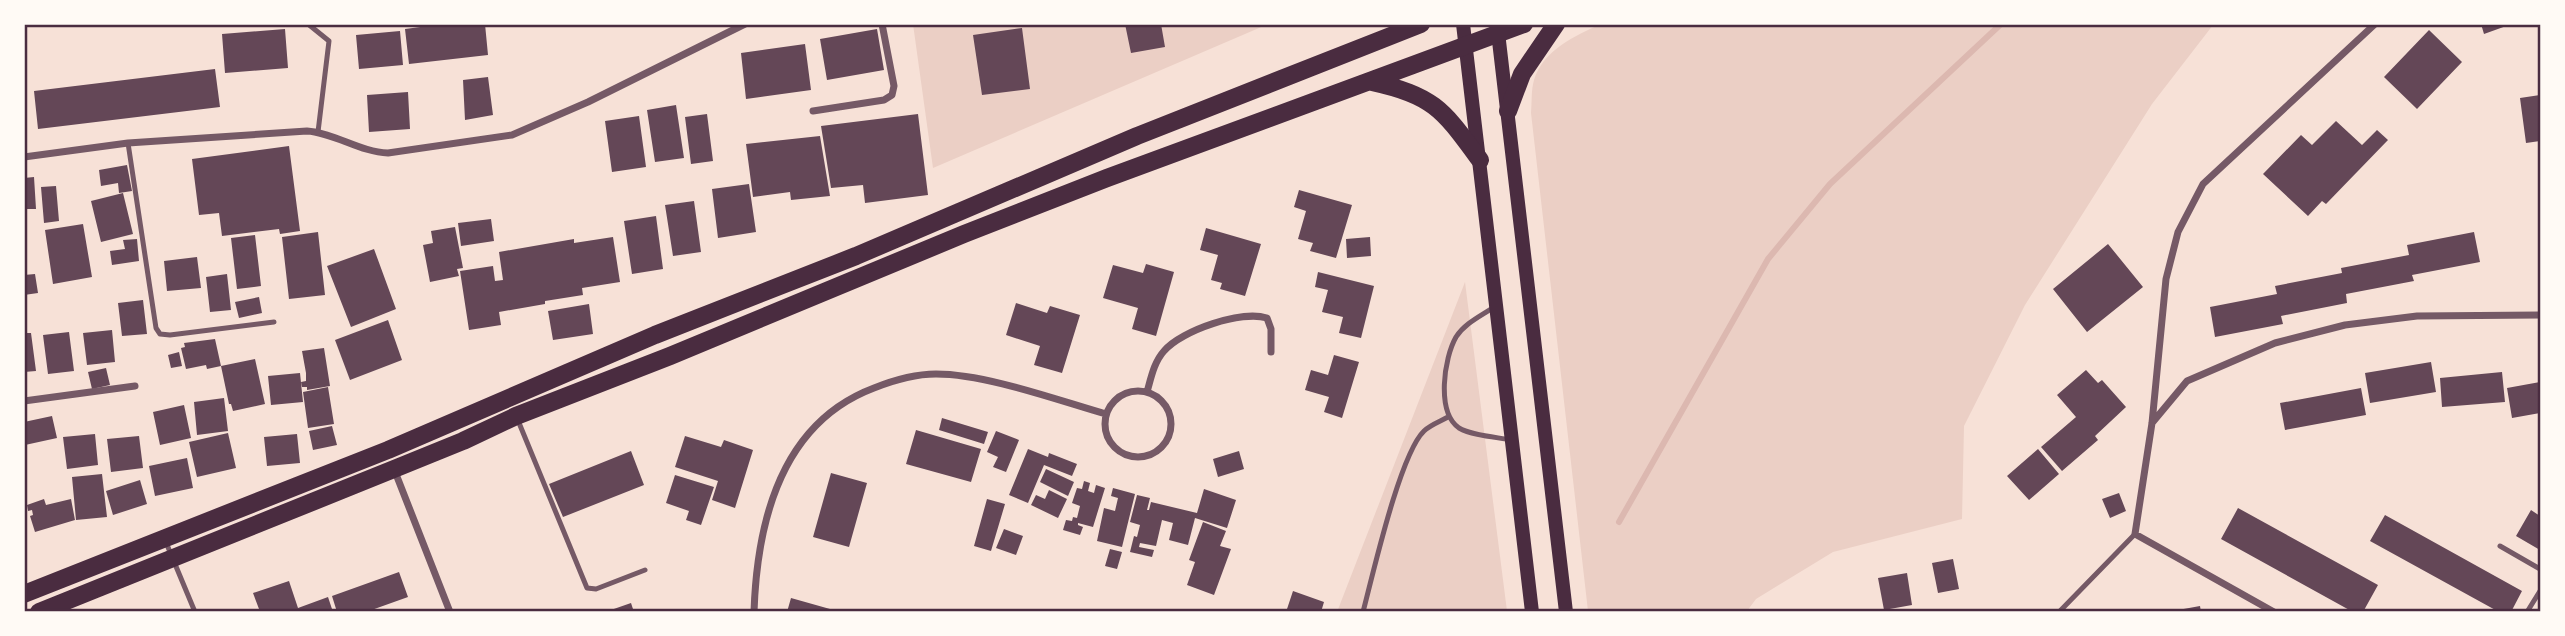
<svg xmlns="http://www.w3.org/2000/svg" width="2565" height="636" font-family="'IBM Plex Sans',sans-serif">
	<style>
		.green { fill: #ebcfc5 }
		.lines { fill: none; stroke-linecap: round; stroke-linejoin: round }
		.stream { stroke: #dcb8b0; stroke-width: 6 }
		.building { fill: #644757 }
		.service { stroke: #755966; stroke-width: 5 }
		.minor { stroke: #755966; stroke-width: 7 }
		.secondary { stroke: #4a2c40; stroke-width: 14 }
		.primary { stroke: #4a2c40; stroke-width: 18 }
		.neatline { fill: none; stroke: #4a2c40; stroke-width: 2.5 }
	</style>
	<rect width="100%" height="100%" fill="#f7e1d7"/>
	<path class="green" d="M913,24L1266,25L933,168Z
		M1601,24L2213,25L2152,104L2025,305L1964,426L1962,519L1833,552L1756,599L1747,611H1588L1531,113C1532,103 1531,90 1534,80C1543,50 1575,36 1601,24Z
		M1465,282L1507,611L1337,612Z"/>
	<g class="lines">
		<path class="stream" d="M1619,522L1768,259L1830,184L2001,24"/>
	</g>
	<path class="building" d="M443,24H485L488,55L409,64L405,29Z
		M1125,24H1161L1165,47L1131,53Z
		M2481,24H2509V25L2484,34Z
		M1022,28L1030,89L982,95L973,35Z
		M285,29L288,68L225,73L222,34Z
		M877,29L884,70L827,80L820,39Z
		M2429,30L2462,62L2417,109L2384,77Z
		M400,31L403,65L359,69L356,35Z
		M805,44L811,90L746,99L741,53Z
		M215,69L220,107L38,129L34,91Z
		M488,77L493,115L465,120L463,80Z
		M408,92L410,129L369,132L367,95Z
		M2540,95V141L2526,143L2520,98Z
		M676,105L684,158L655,162L647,110Z
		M707,114L713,161L691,164L685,117Z
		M918,114L928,195L865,203L863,185L831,188L821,126Z
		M639,116L646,167L612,172L605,121Z
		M2336,121L2362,145L2377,130L2388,140L2326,204L2322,201L2308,216L2263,174L2301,135L2312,145Z
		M820,136L830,196L791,200L790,192L753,197L746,144Z
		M289,146L300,231L280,234L279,229L222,236L219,213L199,215L192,159Z
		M127,165L132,191L119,193L118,183L101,186L99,170Z
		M34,177L36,209H24V178Z
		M749,184L756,232L718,238L712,189Z
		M56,186L59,221L44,223L41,187Z
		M1299,190L1352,205L1336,258L1310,251L1313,243L1298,239L1306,211L1294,207Z
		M123,193L133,234L101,242L91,201Z
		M694,201L701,252L673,256L665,205Z
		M656,216L663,269L632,274L624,221Z
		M491,219L494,241L461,246L458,223Z
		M83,224L92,277L53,284L45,230Z
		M455,227L463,268L457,269L459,276L430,282L423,245L433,243L431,231Z
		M1206,228L1261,244L1245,296L1220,289L1222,283L1211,280L1218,255L1200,250Z
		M318,232L325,295L289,299L282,237Z
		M2474,232L2480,262L2412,275L2414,281L2346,294L2347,303L2281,316L2283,324L2215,337L2210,307L2277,294L2275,286L2342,273L2341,268L2409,255L2407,245Z
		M255,235L261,286L237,289L231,238Z
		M613,237L620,282L582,288L583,295L545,301V304L499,312L501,325L469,330L460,271L493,266L495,281L503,280L499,252L574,239V243Z
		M1370,237L1371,256L1347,258L1346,239Z
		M137,239L139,261L112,265L110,251L125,249L123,240Z
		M2108,244L2143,287L2087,332L2053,289Z
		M374,249L396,309L351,327L327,266Z
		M197,257L201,288L167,291L164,261Z
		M1146,264L1174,272L1156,336L1132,329L1138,308L1103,298L1113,265L1143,273Z
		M1318,272L1374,286L1361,338L1339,333L1343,317L1322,312L1328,290L1315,287Z
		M35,274L38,293L24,295V275Z
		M227,274L231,310L210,312L206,277Z
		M259,297L262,313L239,318L235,302Z
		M143,300L147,334L122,336L118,303Z
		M1016,303L1047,313L1050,306L1080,315L1062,373L1034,365L1040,346L1006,335Z
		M589,304L593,334L553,340L548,311Z
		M388,320L402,360L350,380L335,340Z
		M112,330L115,362L87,365L83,333Z
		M69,332L74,371L48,374L43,335Z
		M24,333H31L36,371L24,372Z
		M215,339L221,366L207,369L206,365L186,369L181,348L185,347L184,343Z
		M324,348L330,386L307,390V387H302L301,382L306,381V373L302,351Z
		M179,352L182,366L171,368L168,355Z
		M1334,355L1359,362L1342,418L1324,412L1329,397L1305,390L1311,370L1328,375Z
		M255,359L265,404L233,411L231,404H229L221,366Z
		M2431,362L2436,392L2370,403L2365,373Z
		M106,368L110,385L92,389L88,372Z
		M2086,370L2098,383L2102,380L2126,407L2095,436L2098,440L2062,471L2041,447L2076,417L2057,395Z
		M2502,372L2505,402L2442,407L2440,378Z
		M300,373L303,402L271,405L268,376Z
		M2540,382V413L2512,418L2507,388Z
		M328,387L334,424L308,428L303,392Z
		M2361,388L2366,415L2285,430L2280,403Z
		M224,398L228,431L197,435L194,402Z
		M184,405L191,438L160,445L153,412Z
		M52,416L57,438L25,445L24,422Z
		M942,418L988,432L984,444L939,430Z
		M332,426L337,445L313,450L309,431Z
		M916,430L981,449L971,482L906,464Z
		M996,431L1019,440L1006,472L993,467L998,457L987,452Z
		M228,433L236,468L197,477L189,442Z
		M95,434L98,465L67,469L63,437Z
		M297,434L300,463L267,466L264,437Z
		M139,436L143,468L111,472L107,439Z
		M685,436L721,447L724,440L753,450L735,508L712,500L718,481L675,467Z
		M1028,449L1048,457L1049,453L1077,464L1072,476L1044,465L1028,503L1009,495Z
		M2038,449L2059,474L2029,500L2007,476Z
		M631,451L644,485L563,517L549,484Z
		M1239,451L1244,469L1218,477L1213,459Z
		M187,458L193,488L155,496L149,466Z
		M1046,469L1074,482L1068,496L1040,482Z
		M831,473L867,483L849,547L813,537Z
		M102,474L107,517L76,520L72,477Z
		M675,475L714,487L701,525L686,520L689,511L666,503Z
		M140,480L147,504L113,515L106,491Z
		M1084,481L1090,483L1088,491L1094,493L1096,485L1105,488L1093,527L1078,523V525L1083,527L1080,535L1063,530L1066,520L1072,521L1073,517L1077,518L1080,506L1072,503L1077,488L1082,489Z
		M1113,488L1135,494L1122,547L1097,541L1104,508L1115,511L1118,498L1111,496Z
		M1204,489L1236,500L1227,528L1195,518L1188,545L1169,540L1173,523L1162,520L1156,546L1140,543L1139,547L1154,550L1152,557L1130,552L1134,536L1137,537L1140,525L1130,522L1137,495L1150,498L1147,510H1149L1151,502L1197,513Z
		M1049,490L1067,499L1058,518L1031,505L1036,495L1045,499Z
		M2119,493L2126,511L2110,518L2102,499Z
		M44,499L46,505L71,499L75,520L35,532L30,516L33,515L32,510L28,511L27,505Z
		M987,499L1005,504L991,551L974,546Z
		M2238,508L2378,585L2363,612H2353L2221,539Z
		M2531,510L2540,516V550L2516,536Z
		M2385,515L2522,591L2511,612H2499L2370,541Z
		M1203,522L1226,531L1220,546L1231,549L1214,595L1187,585L1195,562L1189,560Z
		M1004,529L1023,536L1016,555L996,548Z
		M1110,549L1122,552L1117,569L1105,566Z
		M1953,559L1959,589L1938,593L1932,563Z
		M399,572L408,597L366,612H337L332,596Z
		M1907,573L1912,605L1884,610L1878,578Z
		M289,581L298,608L328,597L333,612H254L259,609L253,593Z
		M1293,591L1324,602L1321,612H1286Z
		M791,598L830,609L829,612H787Z
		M631,603L634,612H608V611Z
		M2200,606L2201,612H2178V610Z"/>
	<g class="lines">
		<path class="service" d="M308,24L329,41L318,132
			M128,143L156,328L160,334L170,335L274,322
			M1494,307C1481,316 1465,323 1456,337C1444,358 1436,412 1459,428C1473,436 1496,437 1512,440
			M517,418L587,588L596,589L645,570
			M165,540L195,612
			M2500,546L2540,569
			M1363,612C1373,574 1400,454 1424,431C1430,425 1441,421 1448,417
			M2059,612L2135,534
			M2527,612L2540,591"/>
		<path class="minor" d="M813,111L884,100L892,95L894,86L882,24
			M24,157L128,143L307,131C335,133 360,152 388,153L512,135L588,102L745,24
			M1105 424a33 33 0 1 1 66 0a33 33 0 1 1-66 0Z
			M1147,392C1151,378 1154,362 1164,351C1182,330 1242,310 1267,318L1271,329V352
			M24,401L135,386
			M2152,423L2187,381L2275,343L2345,325L2417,316L2540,315
			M394,469L450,612
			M754,612C757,522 781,423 874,388C894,380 914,374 936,374C986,374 1057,400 1106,414
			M2274,612L2135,534L2152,423L2166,279L2178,232L2203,184L2375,24"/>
		<path class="secondary" d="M1463,24L1532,612
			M1497,24L1566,612"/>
		<path class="primary" d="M1372,82C1435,96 1443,110 1480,160
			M1508,111L1522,74L1556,24
			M24,594L388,450L655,335L856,256L1137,136L1421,24
			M39,612L394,469L463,441L516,416L670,356L964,234L1107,178L1524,24"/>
	</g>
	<rect width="2565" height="636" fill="none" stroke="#fffaf5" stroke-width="52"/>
	<rect x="26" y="26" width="2513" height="584" class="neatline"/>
</svg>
